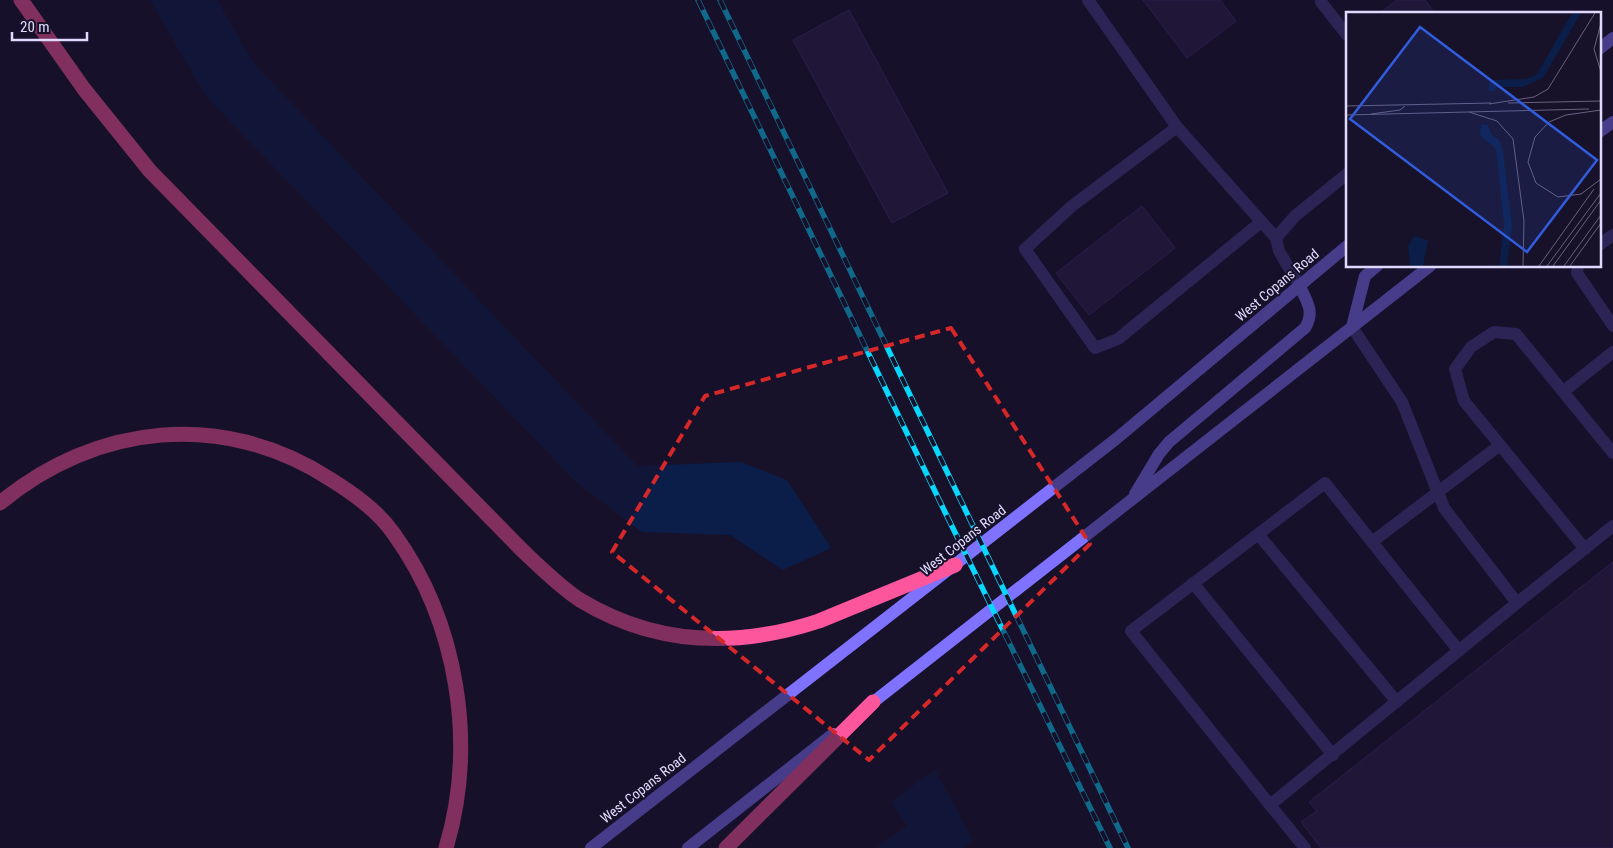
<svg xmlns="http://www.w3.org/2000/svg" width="1613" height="848" font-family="'Roboto Condensed',sans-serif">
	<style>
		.water { fill: #0b1e49 }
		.building { fill: #291d4b; stroke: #422f77 }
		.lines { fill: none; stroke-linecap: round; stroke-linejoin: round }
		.service { stroke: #443c89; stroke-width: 12 }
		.secondary { stroke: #7e72fe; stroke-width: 12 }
		.motorway { stroke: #fe569d; stroke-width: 15 }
		.rail-casing { stroke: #07d6fe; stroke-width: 5.5 }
		.rail { stroke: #17112a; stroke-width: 4; stroke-dasharray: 11; stroke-linecap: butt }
		.marked { fill: none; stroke: #d62828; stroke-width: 4; stroke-dasharray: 10 6; stroke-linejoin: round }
		.labels { text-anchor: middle; stroke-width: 4; stroke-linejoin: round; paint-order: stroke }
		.street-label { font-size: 14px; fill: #e1daff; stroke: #17112a }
		.inset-road { fill: none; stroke: #68617f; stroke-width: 1 }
		.view { fill: #315cdc; fill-opacity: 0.15; stroke: #315cdc; stroke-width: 2.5 }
		.inset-edge { fill: none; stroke: #e1daff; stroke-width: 2.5 }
	</style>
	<rect width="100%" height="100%" fill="#17112a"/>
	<path class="water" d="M150,0H217L254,64L637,466L741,462L787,480L831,548L783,570L730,535L642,532L576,482L206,96Z
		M935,770L973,840L963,848H876L907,826L891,802Z"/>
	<path class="building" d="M1143,0H1220L1236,21L1187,58Z
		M1397,0H1425L1435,14H1379Z
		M849,10L948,193L892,223L793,40Z
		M1142,206L1175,248L1089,315L1056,273Z
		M1613,562V848H1321L1301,822L1317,811L1309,802Z"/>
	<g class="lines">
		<path class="service" d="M1088,0L1177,127L1276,238
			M1321,2L1347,35
			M1177,127L1072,206L1025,249L1095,348L1118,339L1261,222
			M1599,245L1613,235
			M1578,266L1577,273L1613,326
			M1299,285L1279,251L1276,238L1295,216L1347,174
			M1352,327L1402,402L1444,508L1517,603L1613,526
			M1564,391L1613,352
			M1258,534L1397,702
			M1372,542L1459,651
			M1585,549L1464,401L1455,369L1471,347L1494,332L1516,334L1613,453
			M1193,583L1333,755
			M1270,805L1131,631L1325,483L1372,542L1500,445
			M1305,848L1270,805L1517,603"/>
		<path class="secondary" d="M1599,49L1613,38
			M1599,132L1613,122
			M1352,327L1365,276L1377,266
			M1135,494L1159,454L1169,442L1305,328C1315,312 1307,301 1299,285
			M867,707L1430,266
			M591,848L1116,439L1347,246
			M688,848L833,734"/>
		<path class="motorway" d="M21,0L84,89L150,171L522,550C541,568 559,586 580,600C656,646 737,648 819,621L955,565
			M0,503C96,423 224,410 330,479C354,494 378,511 394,534C458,623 477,744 446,848
			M726,848L873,702"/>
		<defs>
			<path id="rail" d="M698,0L945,512L1110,848
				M720,0L1128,848"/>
		</defs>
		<use href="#rail" class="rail-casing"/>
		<use href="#rail" class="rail"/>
	</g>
	<path d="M0 0H1613V848H0ZM951,328L1090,544L869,760L612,552L705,396Z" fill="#17112a" fill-opacity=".55" fill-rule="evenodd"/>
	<path class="marked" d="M951,328L1090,544L869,760L612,552L705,396Z"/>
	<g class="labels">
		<g class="street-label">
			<text transform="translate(1277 285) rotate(-40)" y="5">West Copans Road</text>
			<text transform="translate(963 540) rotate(-38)" y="5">West Copans Road</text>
			<text transform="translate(643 788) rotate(-38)" y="5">West Copans Road</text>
		</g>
	</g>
	<g transform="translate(1346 12)">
		<rect width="255" height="255" fill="#17112a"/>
		<path d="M226,1H235L197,66L177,75H150L149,79H142L144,68L180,67L191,62ZM135,112L142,113L145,122L154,129L157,140L166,213L161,254H153L158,212L150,137L134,123ZM68,224L82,228L77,254H64L62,234Z" fill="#0b1e49"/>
		<path class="inset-road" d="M255,11L248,37L255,60M162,91L255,89M143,92L188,85L202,77L249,1M0,94L145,91M255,98L220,103L203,110L189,125L182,150L190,171L212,185L235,182L255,167M123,100L151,109L167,127L178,209L177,254M25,102L54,98L59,94M0,103L243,97M193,254L248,177M201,254L255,181M207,254L255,188M218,254L255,203M224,254L255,211"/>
		<path class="view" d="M74,15L251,148L181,240L4,107Z"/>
		<rect width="255" height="255" class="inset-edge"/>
	</g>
	<path d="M12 32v8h75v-8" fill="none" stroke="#e1daff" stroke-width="2.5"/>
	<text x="20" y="32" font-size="15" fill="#e1daff" stroke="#17112a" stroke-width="4" paint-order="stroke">20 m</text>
</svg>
